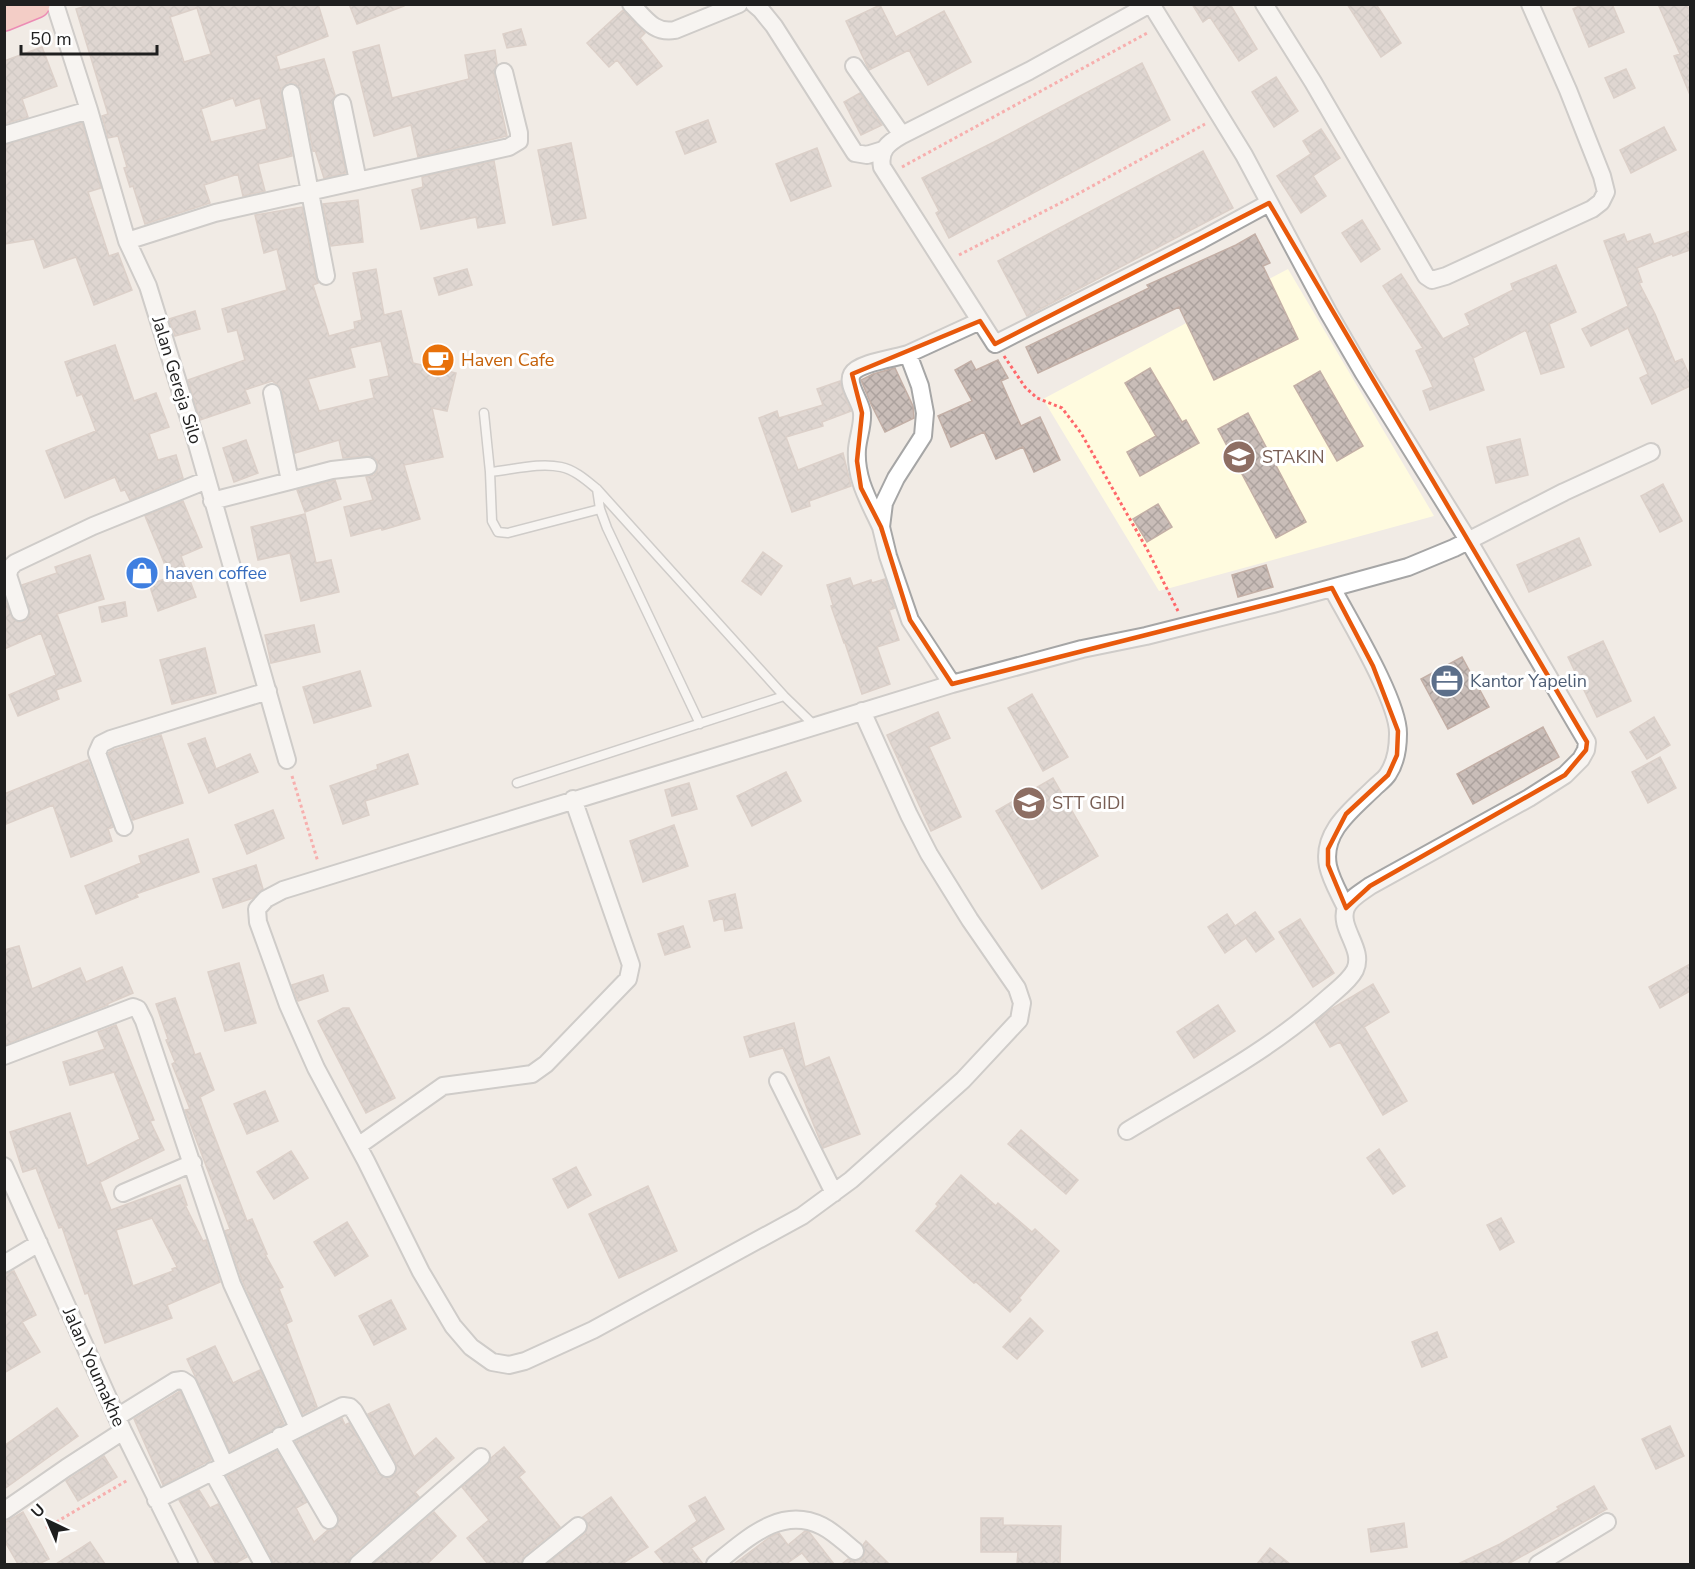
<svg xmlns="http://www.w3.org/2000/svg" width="1695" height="1569" font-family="'Nunito Sans',sans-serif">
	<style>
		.education { fill: #fffbdf }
		.building { fill: url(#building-cross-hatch); stroke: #c3afa6; stroke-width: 1.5; fill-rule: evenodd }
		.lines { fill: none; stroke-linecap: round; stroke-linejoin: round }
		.service-casing { stroke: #a6a6a6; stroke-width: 11 }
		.minor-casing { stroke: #a6a6a6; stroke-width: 20 }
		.trunk-casing { stroke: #e71979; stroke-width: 30 }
		.path { stroke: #ff676a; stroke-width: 3; stroke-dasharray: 3 3; stroke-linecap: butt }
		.service { stroke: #fff; stroke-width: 8 }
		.minor { stroke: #fff; stroke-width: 16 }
		.trunk { stroke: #f6a8a1; stroke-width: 27 }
		.marked { fill: none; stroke: #e8590c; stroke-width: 4.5; stroke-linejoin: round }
		.labels { text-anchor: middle; stroke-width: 6; stroke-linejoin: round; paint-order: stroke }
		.food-label { font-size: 18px; fill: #c56008; stroke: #fff; text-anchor: start }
		.street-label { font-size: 18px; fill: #1f1f1f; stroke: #fff }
		.education-label { font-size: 18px; fill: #785e54; stroke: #fff; text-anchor: start }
		.shop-label { font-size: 18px; fill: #366cbe; stroke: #fff; text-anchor: start }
		.service-label { font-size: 18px; fill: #4e5e75; stroke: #fff; text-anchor: start }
	</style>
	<defs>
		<pattern id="building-cross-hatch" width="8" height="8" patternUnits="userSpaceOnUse" patternTransform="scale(1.5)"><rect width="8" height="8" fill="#c9bdb8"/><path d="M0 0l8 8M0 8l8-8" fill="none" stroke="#aca29e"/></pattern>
	</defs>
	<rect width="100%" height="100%" fill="#f1ebe5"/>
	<path class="education" d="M1288,269L1434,516L1159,591L1043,399Z"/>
	<path class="building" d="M92,4H318L328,36L276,56L280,70L324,59L335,95L332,105L346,173L324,178L315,150L313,151L301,90L295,83H288L281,89V95L292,156L258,164L265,191L243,196L238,174L204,185L210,203L145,224L133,186L130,187L124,168L127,167L118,136L108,138L102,116L108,114L76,9ZM197,8L211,54L184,62L170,17ZM233,98L236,106L260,98L267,129L211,142L201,109Z
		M349,4H404V6L357,24Z
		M1192,4H1230L1257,49L1239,61L1210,17L1203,22Z
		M1347,4H1376L1401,43L1381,57Z
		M1584,4H1612L1624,32L1589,47L1573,9Z
		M1658,4H1687L1690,13V95L1674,56L1680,54Z
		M880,5L896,37L944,11L971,62L928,85L909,50L869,70L846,21Z
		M623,10L645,33L640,38L662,66L637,85L617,60L609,67L587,43Z
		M521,29L526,45L507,48L503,34Z
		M379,45L392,98L469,79L465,55L495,50L497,64L494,75L507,136L418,157L411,125L374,136L353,52Z
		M42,47L57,86L22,99L28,117L4,124V61Z
		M1142,63L1170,120L949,238L936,213L939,211L922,178L998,140Z
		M1626,69L1635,88L1614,98L1605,78Z
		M1276,77L1298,111L1274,127L1252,92Z
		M860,93L882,125L861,135L844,102Z
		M708,120L716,142L685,154L676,132Z
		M82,123L101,188L88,192L109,256L118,253L132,290L94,305L76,257L44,268L34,239L4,244V145Z
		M1664,127L1676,150L1631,173L1620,150Z
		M1321,129L1340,158L1313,176L1326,196L1301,213L1277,176L1311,154L1303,141Z
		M571,143L586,218L553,225L538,150Z
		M817,148L831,186L791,201L776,164Z
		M1203,151L1233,208L1027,316L998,261Z
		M494,161L505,223L478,228L476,217L421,229L412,190L423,187L422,177Z
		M358,200L363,242L331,246L323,204Z
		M302,207L316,278L318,283L313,285L329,336L355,329L354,322L362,320L353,273L376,269L384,315L401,311L413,363L456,373L447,411L432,408L443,457L404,465L420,519L382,530L381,528L351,536L344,507L373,500L366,477L374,475L377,471V460L367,456L343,458L339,440L295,453L282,391L279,386L272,381L245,390L250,403L200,420L188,380L245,360L237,330L228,332L222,309L287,290L277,249L264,253L255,215ZM381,341L389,376L370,380L374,398L319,411L308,379L355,367L350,348Z
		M1362,220L1380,249L1361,262L1342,233Z
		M1690,231V250L1673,256L1672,254L1637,268L1642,282L1639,283L1655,314L1675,362L1682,359L1690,377V386L1652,404L1640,378L1648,374L1628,328L1591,346L1582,329L1628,306L1604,241L1624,234L1627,242L1650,234L1654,244Z
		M1255,234L1270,263L1263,266L1298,339L1214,380L1179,307L1038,373L1026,347L1149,288L1147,285L1236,245Z
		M1556,265L1576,312L1549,324L1564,367L1541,374L1526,330L1473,358L1484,390L1430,410L1423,391L1433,387L1416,351L1423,348L1383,286L1401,274L1443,339L1470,325L1465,314L1513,290L1511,284Z
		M467,269L472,285L439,295L434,278Z
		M195,311L200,329L175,336L169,319Z
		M115,345L134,401L156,393L169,427L149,434L158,460L176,455L183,478L130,500L125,490L121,491L115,477L65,498L46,451L96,431L82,394L77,396L65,362Z
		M998,360L1008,378L1001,381L1021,426L1040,417L1060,460L1034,472L1023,447L996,459L984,432L951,447L938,416L972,401L955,370L971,361L976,370Z
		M895,368L913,406L914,418L885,432L871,404L861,380L873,374Z
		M1150,368L1182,422L1186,420L1199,443L1140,476L1127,452L1156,436L1125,383Z
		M1320,371L1363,446L1337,461L1294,386Z
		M840,381L843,392L851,411L822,422L823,426L786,437L798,470L843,453L851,486L809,501L810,506L792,512L759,418L777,411L779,418L823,405L817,389Z
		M1248,413L1306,522L1276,538L1218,429Z
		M1520,439L1528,475L1496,483L1487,447Z
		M246,440L258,473L234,482L223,448Z
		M335,480L341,499L305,512L297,490Z
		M1663,484L1682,521L1660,532L1641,496Z
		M183,501L202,547L181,556L196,597L158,611L151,590V584L170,577L145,516Z
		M1158,504L1172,527L1147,542L1133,519Z
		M305,514L316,563L331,560L339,592L301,601L290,553L258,560L251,527Z
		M1579,538L1591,565L1529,592L1517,565Z
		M763,552L782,566L761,595L742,581Z
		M90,555L104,599L57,614L81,681L56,690L59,699L18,716L9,695L56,675L41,633L4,649V598L13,619L18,622H24L30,614L22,585L57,573L55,567Z
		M1266,565L1273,587L1238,597L1232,575Z
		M850,578L853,586L871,580L872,583L885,579L895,608L889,610L899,640L877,647L890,684L862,694L845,643H844L831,606L833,605L827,585Z
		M125,602L127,616L102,622L99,607Z
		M314,625L320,652L271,663L265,635Z
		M1603,641L1631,701L1597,717L1568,657Z
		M205,648L216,693L172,704L160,660Z
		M1462,657L1489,707L1448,729L1421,679Z
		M360,671L371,706L314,723L303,687Z
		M1032,694L1068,757L1043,771L1008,708Z
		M938,712L950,738L929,747L961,817L931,831L887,735Z
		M1654,717L1670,745L1647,759L1630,732Z
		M1543,727L1559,757L1473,804L1457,774Z
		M161,735L183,803L133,820L108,753L113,750Z
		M205,738L216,769L250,754L258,772L209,793L188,744Z
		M408,754L418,784L365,801L369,815L343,824L330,786L378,769L377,765Z
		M1660,757L1676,788L1648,803L1632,772Z
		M88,760L113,827L108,829L112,841L71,857L53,805L4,825V794Z
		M786,772L801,801L752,826L737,796Z
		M1053,778L1098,856L1042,889L996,811Z
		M689,783L697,809L672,816L665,790Z
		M273,810L284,838L247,854L235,825Z
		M674,825L688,866L643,882L630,841Z
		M188,839L199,872L136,894L138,897L96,914L85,886L141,863L139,856Z
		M256,865L263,889L253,898L223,908L213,879Z
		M735,894L742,928L725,931L723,918L714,921L709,901Z
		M1255,912L1274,939L1256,952L1246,938L1225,953L1208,927L1227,914L1235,926Z
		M1300,919L1334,973L1313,987L1279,932Z
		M683,926L690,947L665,955L658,934Z
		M19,946L32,989L80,968L86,982L122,967L133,993L107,1004L108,1005L4,1045V950Z
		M239,963L256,1023L225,1031L208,972Z
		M1690,964V991L1660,1008L1649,987Z
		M323,975L328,991L298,1001L292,985Z
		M1373,984L1389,1012L1364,1027L1407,1101L1383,1115L1340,1042L1330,1047L1315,1022L1331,1009Z
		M175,998L195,1055L200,1053L214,1090L200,1097L211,1127L247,1221L252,1219L267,1254H265L283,1287L279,1289L292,1321L286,1324L317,1407L303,1414L242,1280L225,1231L230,1229L185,1110L190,1109L172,1064L175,1062L166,1040L168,1039L156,1004Z
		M1218,1005L1235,1031L1194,1058L1177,1032Z
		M343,1008H349L395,1098L366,1113L318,1021Z
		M794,1023L805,1067L829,1057L860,1134L823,1148L783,1048L750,1057L744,1037Z
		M116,1025L154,1120L150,1121L164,1150L100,1182L111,1210L180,1185L187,1205H185L203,1241L206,1240L220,1282L167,1305L172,1318L105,1343L88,1293L85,1294L62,1227L59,1228L36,1168L23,1172L10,1132L70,1113L87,1166L140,1139L114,1072L70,1085L63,1062L105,1049L98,1032ZM152,1218L177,1267L172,1269L173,1271L133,1286L116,1230Z
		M265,1091L278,1121L247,1134L234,1104Z
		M1021,1130L1078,1180L1066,1194L1008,1144Z
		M1379,1149L1405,1186L1393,1194L1367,1158Z
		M291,1151L308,1178L274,1199L257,1172Z
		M576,1167L591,1195L568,1208L553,1179Z
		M961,1175L996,1206L998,1203L1032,1232L1035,1229L1059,1251L1019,1298L1021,1300L1010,1312L976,1282L974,1283L916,1231L938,1206L936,1204Z
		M648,1186L677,1251L619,1278L589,1214Z
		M1501,1218L1514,1242L1500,1250L1487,1225Z
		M347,1222L368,1256L335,1276L314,1242Z
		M14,1271L36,1315L22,1322L40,1352L4,1373V1274Z
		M391,1300L406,1329L374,1345L359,1316Z
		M1030,1318L1043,1331L1017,1359L1003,1347Z
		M1437,1332L1447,1357L1422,1367L1412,1342Z
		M215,1346L233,1383L260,1370L284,1424L230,1451L187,1359Z
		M180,1391L211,1460L163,1485L134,1419Z
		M389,1404L414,1457L436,1438L454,1458L415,1492L419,1497L351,1556L348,1564H273L272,1559L227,1476L277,1451L307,1502L296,1508L314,1542L328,1530L335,1529L339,1519L295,1442L342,1418L345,1425L349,1423L378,1474L386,1478L392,1477L396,1473V1463L368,1414Z
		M57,1408L78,1436L4,1489V1446Z
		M1670,1426L1684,1456L1656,1469L1642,1439Z
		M504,1447L525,1472L519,1477L560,1527L524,1556L521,1564H488L467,1538L489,1520L462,1487L488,1465L491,1458Z
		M104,1456L117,1477L78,1501L66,1481Z
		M1594,1486L1607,1509L1508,1564H1458L1500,1544L1559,1509L1557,1507Z
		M199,1490L210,1508L218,1504L247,1557L234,1564H216L179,1500Z
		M611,1497L648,1547L622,1564H547L585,1534L588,1525L583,1517Z
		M705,1497L724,1529L691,1548L703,1564H665L655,1552L697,1521L689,1506Z
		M23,1512L49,1559L39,1564H18L4,1540V1523Z
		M434,1512L456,1536L427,1564H373Z
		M981,1518H1003V1525L1061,1526L1060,1564H1017L1018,1552H981Z
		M1404,1523L1407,1547L1371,1552L1368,1529Z
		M805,1531L809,1532L834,1564H811L802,1553L786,1564H734L770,1537L779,1533L788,1545Z
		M866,1541L889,1564H842L848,1559L854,1561L863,1558L865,1552L863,1545Z
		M90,1542L105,1564H56Z
		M1270,1548L1290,1564H1257Z"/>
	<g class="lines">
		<defs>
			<path id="service" d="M484,413L490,472C512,470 539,462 561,467C575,470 586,480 597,489L784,696L815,726
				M490,472L492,521L498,532L508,533L600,509
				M597,489L600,509L607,528L700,724
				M517,783L784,696"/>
			<path id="minor" d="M55,4L89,110L127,241L148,286L197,444L287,760
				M631,4C645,18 654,34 675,30L739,4
				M754,4L761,10L774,26L855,153L867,155L883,150
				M1150,4L1029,71L902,135C888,143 879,150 882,167L995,344L1201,240L1269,203
				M1264,4L1313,82L1426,276L1432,280L1446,276L1592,209L1601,202L1606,192L1602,176L1568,90L1530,4
				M854,66L902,135
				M291,93L326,276
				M342,103L358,181
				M4,135L89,110
				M127,241L215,213L509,147L519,141V133L504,72
				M290,481L332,470L368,466
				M212,501L290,481L272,393
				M881,527C869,501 855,479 857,449C858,437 863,425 862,413C861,401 846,385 852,374C858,363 896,358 908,354
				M1332,588C1349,620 1399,702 1398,734C1398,748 1396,762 1388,774C1385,779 1379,783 1375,787C1354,808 1321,831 1328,866C1331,880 1340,895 1346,908
				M20,612L8,575L10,568L15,563L93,526L207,480
				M952,684L910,620L888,556L881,527L884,503L896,478L923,436L925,413L920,386L908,354L980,321
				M862,711L909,815L929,854L970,920L1017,988L1022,1003L1019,1020L963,1080L851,1180L802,1216L593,1330L525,1361L509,1365L492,1362L471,1347L453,1326L421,1272L366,1161L316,1068L288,1005L258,922L257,909L266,899L283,890L952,684L1082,649L1146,636L1273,604L1408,567L1454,548L1564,492L1651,452
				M124,827L97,753L101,744L111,739L268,691
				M4,1056L133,1007L138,1009L144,1021L232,1284L298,1428
				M778,1081L834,1193
				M1127,1131C1196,1089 1270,1051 1330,996C1338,989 1350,980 1355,970C1365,949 1338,928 1346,908C1350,898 1362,892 1370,886L1529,798L1565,775L1581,759L1586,750L1587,742L1468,540L1363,372L1328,312L1244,155L1151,4
				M358,1146L443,1086L532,1074L546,1064L628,979L631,965L573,799
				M4,1166L123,1431L189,1564
				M123,1193L193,1163
				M4,1264L39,1243
				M117,1417L175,1381L182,1380L188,1384L225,1465
				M280,1436L329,1520
				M212,1471L263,1564
				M156,1500L343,1406L350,1407L354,1411L387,1468
				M4,1511L66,1468L123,1431
				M358,1564L481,1457
				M531,1564L578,1526
				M715,1564C746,1540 780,1505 822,1526C834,1532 844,1542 855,1551
				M1538,1564L1607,1522"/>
			<path id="trunk" d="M4,17L36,4"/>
		</defs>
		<use href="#service" class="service-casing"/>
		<use href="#minor" class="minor-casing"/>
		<use href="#trunk" class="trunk-casing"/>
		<path class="path" d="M902,167L1149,32
			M959,255L1076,195L1205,124
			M1004,356L1025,387L1037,398L1062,408L1081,433L1148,551L1178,611
			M292,776L318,862
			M46,1528L128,1480"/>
		<use href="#service" class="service"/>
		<use href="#minor" class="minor"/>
		<use href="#trunk" class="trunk"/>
	</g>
	<path d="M0 0H1695V1569H0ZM1269,203L1587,742L1586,750L1565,775L1370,886L1346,908L1328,865V849L1346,814L1388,775L1397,755L1398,731L1373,666L1332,588L952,684L910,620L881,527L861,488L857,461L862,413L852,374L980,321L995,344Z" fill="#f1ebe5" fill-opacity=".55" fill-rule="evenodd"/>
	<path class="marked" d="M1269,203L1587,742L1586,750L1565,775L1370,886L1346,908L1328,865V849L1346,814L1388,775L1397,755L1398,731L1373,666L1332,588L952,684L910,620L881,527L861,488L857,461L862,413L852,374L980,321L995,344Z"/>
	<defs>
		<symbol id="cafe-disc" viewBox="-11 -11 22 22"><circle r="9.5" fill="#e8710a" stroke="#fff"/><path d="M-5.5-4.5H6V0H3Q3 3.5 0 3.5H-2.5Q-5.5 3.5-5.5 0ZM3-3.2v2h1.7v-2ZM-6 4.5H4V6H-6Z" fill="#fff"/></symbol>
		<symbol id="university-disc" viewBox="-11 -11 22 22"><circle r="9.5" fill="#8d6e63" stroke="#fff"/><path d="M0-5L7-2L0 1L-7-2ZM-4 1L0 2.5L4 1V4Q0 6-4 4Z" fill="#fff"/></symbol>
		<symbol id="shop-disc" viewBox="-11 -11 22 22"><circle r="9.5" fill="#3f7fe0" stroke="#fff"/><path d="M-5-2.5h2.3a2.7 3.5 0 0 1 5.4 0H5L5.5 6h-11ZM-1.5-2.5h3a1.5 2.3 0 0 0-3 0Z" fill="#fff"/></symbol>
		<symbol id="office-disc" viewBox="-11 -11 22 22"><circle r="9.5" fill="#5c6f8a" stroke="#fff"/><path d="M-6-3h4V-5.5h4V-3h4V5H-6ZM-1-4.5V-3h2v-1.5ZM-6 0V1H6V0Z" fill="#fff"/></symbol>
	</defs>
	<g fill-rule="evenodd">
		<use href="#cafe-disc" x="419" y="341" width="38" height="38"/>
		<use href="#university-disc" x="1220" y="438" width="38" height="38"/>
		<use href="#shop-disc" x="123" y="554" width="38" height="38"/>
		<use href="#office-disc" x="1428" y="662" width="38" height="38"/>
		<use href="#university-disc" x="1010" y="784" width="38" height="38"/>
	</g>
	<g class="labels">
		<g class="food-label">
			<text x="461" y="366">Haven Cafe</text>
		</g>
		<g class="street-label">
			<text transform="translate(177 380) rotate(73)" y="6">Jalan Gereja Silo</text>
			<text transform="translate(94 1367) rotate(66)" y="6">Jalan Youmakhe</text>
		</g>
		<g class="education-label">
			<text x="1262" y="463">STAKIN</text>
			<text x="1052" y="809">STT GIDI</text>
		</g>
		<g class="shop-label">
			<text x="165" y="579">haven coffee</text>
		</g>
		<g class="service-label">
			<text x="1470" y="687">Kantor Yapelin</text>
		</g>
	</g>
	<rect width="1695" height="1569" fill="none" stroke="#1f1f1f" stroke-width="12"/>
	<g transform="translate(48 1521) rotate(316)" stroke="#ffffff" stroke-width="4.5" paint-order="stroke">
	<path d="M0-4.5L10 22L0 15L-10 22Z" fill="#1f1f1f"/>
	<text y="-9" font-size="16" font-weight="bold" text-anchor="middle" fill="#1f1f1f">U</text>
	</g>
	<path d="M21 45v9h136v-9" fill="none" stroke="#1f1f1f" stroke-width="3"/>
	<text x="30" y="45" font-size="18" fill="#1f1f1f" stroke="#ffffff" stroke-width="4.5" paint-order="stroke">50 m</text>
</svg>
